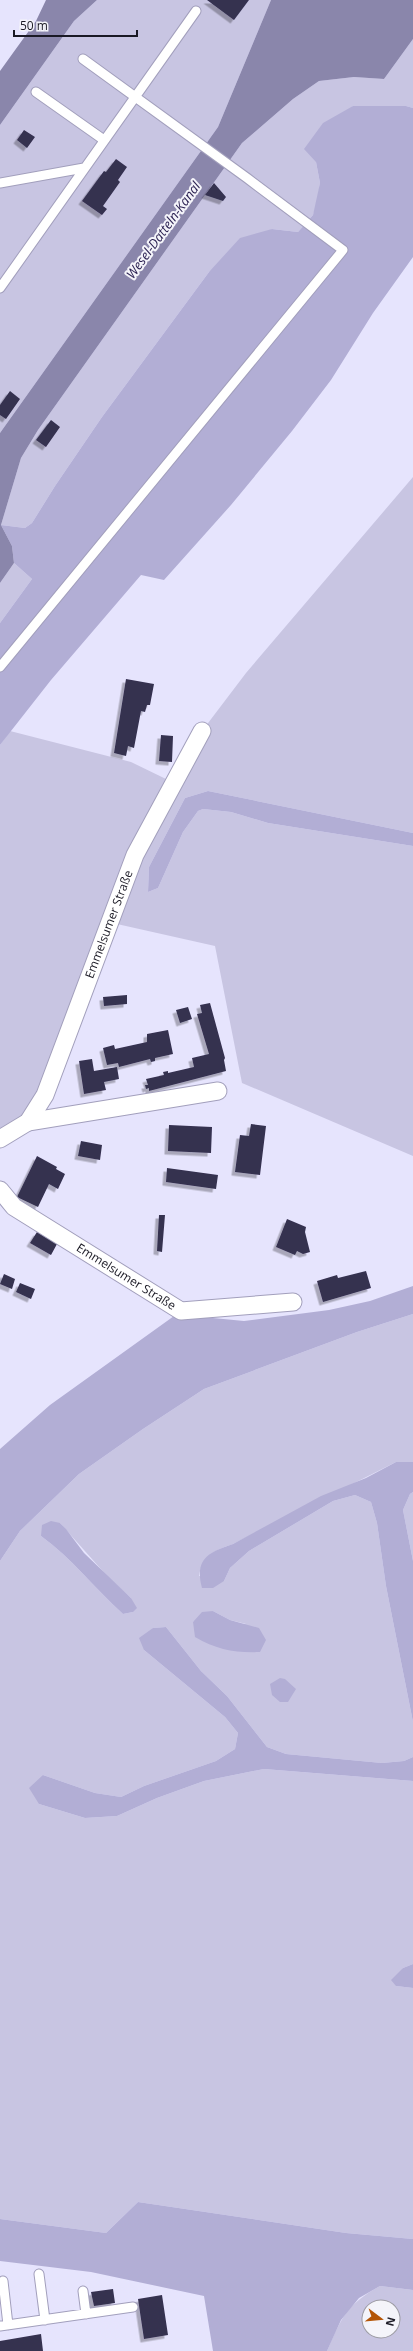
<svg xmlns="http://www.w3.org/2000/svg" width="413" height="2351" font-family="'Open Sans',sans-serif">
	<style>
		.green { fill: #c8c5e2; fill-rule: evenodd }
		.forest { fill: #b2aed5 }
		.water { fill: #8a86ab }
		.building { fill: #353050; filter: url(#shadow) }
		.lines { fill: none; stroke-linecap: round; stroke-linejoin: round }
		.service-casing { stroke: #a29fbc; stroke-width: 11 }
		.minor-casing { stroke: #a29fbc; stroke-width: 19 }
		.service { stroke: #fff; stroke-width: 9 }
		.minor { stroke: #fff; stroke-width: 17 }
		.labels { text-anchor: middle; stroke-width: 4; stroke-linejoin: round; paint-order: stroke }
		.street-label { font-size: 12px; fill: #1a1924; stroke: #f4f4fa }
		.water-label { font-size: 13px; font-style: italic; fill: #291f50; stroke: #f4f4fa }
	</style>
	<defs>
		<filter id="shadow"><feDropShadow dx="-3.5" dy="3.5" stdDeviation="0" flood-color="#0004"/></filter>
	</defs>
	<rect width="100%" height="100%" fill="#e6e4fd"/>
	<path class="green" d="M97,0H271L218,127L0,433V125L74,21Z
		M413,39V108L406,106H353L316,162L320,183L317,203L313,215L298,232L272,229L209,272L102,417L55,486L32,523L25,528L1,525L21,458L38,430L242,143L293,99L319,81L354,77L384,79Z
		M413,477V833L208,791L185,798L149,867L148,892L158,888L183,832L198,811L203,809L231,812L268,823L413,846V1156L242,1083L215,946L117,924L141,860L185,780L202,731L246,673Z
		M14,563L32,579L0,623V583Z
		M10,731L131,762L166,779L135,843L41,1088L26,1113L0,1136V745Z
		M413,1314V1462H396L233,1544C215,1550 202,1556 199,1576L224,1581L230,1568L249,1551L333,1501L355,1495L371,1502L377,1523L386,1586L413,1722V1757L404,1761L382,1763L286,1754L267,1747L227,1696L201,1671L166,1627L153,1628L144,1650L225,1717L238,1733L235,1749L216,1761L144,1786L121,1797L95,1793L43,1775L39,1804L85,1818L117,1816L157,1798L204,1781L264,1769L413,1781V1964L403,1968L396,1986L413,1988V2239L346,2233L138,2202L106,2233L0,2219V1561L20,1531L79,1474L143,1429L204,1389L357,1332ZM60,1523L108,1577L131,1598L133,1612L123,1614C95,1589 72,1558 41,1536ZM213,1611L230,1620L246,1624L193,1622Z
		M413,1492V1561L403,1510L410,1494Z
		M380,2286L413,2290V2351H327C342,2317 346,2305 380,2286ZM369,2307H393V2331H369Z"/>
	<path class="forest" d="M353,106H406L413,108V257L373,313L331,380L292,431L231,505L164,580L141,575L51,680L0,745V623L32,579L14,563L12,546L1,525L25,528L32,523L55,486L102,417L209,272L240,238L272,229L298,232L313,215L320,183L316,162L304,149L323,123Z
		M208,791L413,833V846L268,823L231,812L203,809L198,811L183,832L158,888L148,892L149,867L185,798Z
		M413,1286V1314L357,1332L204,1389L143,1429L79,1474L20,1531L0,1561V1449L50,1405L181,1311L213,1318L244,1321L329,1310L370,1301Z
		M396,1462H413V1492L410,1494L403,1510L413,1561V1722L386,1586L377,1523L371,1502L355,1495L333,1501L249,1551L230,1568L224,1581L213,1588H202C194,1559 209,1552 233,1544L321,1496L366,1478Z
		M51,1521L60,1523L66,1529L84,1553L131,1598L137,1608L133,1612L123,1614C95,1589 72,1558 41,1536L42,1525Z
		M213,1611L230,1620L259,1628L266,1640L260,1652C236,1653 217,1650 195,1637L193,1622L202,1612Z
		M166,1627L201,1671L227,1696L267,1747L286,1754L382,1763L404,1761L413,1757V1781L264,1769L204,1781L157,1798L117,1816L85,1818L39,1804L29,1788L43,1775L95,1793L121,1797L144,1786L216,1761L235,1749L238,1733L225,1717L144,1650L139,1638L153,1628Z
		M280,1678L285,1679L296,1689L288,1702H280L272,1695L270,1684Z
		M413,1964V1988L396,1986L391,1980L403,1968Z
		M138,2202L346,2233L413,2239V2290L380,2286L359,2298L341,2320L327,2351H213L204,2296L91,2272L0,2261V2219L106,2233Z"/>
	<path class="water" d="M46,0H97L74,21L0,125V71L36,21Z
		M271,0H413V39L384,79L354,77L319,81L293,99L242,143L38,430L21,458L1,525L12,546L14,563L0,583V433L218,127Z"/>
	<path class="building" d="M207,0H249L234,20Z
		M24,130L35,137L27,148L17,140Z
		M116,159L127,167L118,180L120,182L103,206L107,209L102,215L82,201L104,171L106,172Z
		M214,183L226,197L223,201L205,195Z
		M10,391L20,399L6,419L0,415V405Z
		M51,420L60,427L46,447L36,440Z
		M126,679L154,684L150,705H147L145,712L141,711L134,748L128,746L126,756L114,753Z
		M161,735L173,736L172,762L159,761Z
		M127,995V1004L104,1006L103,997Z
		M210,1003L225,1058L224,1060L226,1071L149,1091V1088L146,1089L145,1085H148L146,1079L164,1075L163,1072L168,1071V1073L194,1067L192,1058L209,1054L197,1014L202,1013L200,1005Z
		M188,1007L192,1019L180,1023L176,1010Z
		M168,1030L173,1054L155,1058V1061L151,1062L150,1059L119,1067L118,1063L107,1065L103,1048L114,1045L115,1049L147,1042V1034Z
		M92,1059L94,1071L117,1067L119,1079L104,1082L106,1090L84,1094L79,1061Z
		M251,1124L266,1126L260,1175L235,1172L240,1135L249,1136Z
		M169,1125L212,1127L211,1153L168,1151Z
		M81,1141L102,1145L100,1160L78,1156Z
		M37,1156L57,1167L56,1169L65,1174L58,1189L49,1184L38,1207L17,1197Z
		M167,1168L218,1175L216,1189L166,1182Z
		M159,1215H165L162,1252L157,1251Z
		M287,1219L306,1227L305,1232L310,1252L303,1254L297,1251L295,1255L276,1247Z
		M37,1232L57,1244L51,1255L30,1243Z
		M366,1271L371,1288L323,1302L317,1281L337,1275L338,1278Z
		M4,1274L15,1279L12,1289L0,1284Z
		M20,1283L35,1289L31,1299L16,1292Z
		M113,2289L115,2303L94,2306L91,2292Z
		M162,2295L168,2335L144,2339L138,2299Z
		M41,2334L43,2351H0V2341Z"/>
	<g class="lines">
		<defs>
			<path id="service" d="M36,92L104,140
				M0,183L84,168
				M0,288L196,11
				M0,667L343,250L247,178L83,59
				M39,2274L45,2320
				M3,2281L8,2325
				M83,2291L86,2314
				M0,2326L133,2307"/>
			<g id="minor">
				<path d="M28,1122L218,1091"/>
				<path id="s1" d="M0,1139L28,1122L45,1095L135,855L202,731"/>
				<path id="s2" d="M0,1190L14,1207L181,1311L293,1302"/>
			</g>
		</defs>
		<use href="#service" class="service-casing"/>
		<use href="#minor" class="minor-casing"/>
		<use href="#service" class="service"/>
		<use href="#minor" class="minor"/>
	</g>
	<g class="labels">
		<g class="street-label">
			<text dy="4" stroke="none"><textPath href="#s1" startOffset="247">Emmelsumer Straße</textPath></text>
			<text dy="4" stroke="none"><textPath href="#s2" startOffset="154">Emmelsumer Straße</textPath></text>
		</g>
		<g class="water-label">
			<text transform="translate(163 230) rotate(-54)" y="5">Wesel-Datteln-Kanal</text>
		</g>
	</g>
	<g transform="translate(381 2319) rotate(106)"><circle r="19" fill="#f4f4fa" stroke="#9d9ca4"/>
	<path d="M0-3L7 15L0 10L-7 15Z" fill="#b45506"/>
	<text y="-6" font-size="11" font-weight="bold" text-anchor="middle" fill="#1a1924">N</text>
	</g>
	<path d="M14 30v6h123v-6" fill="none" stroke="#1a1924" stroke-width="2"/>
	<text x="20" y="30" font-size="12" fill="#1a1924" stroke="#f4f4fa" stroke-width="3" paint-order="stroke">50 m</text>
</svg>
